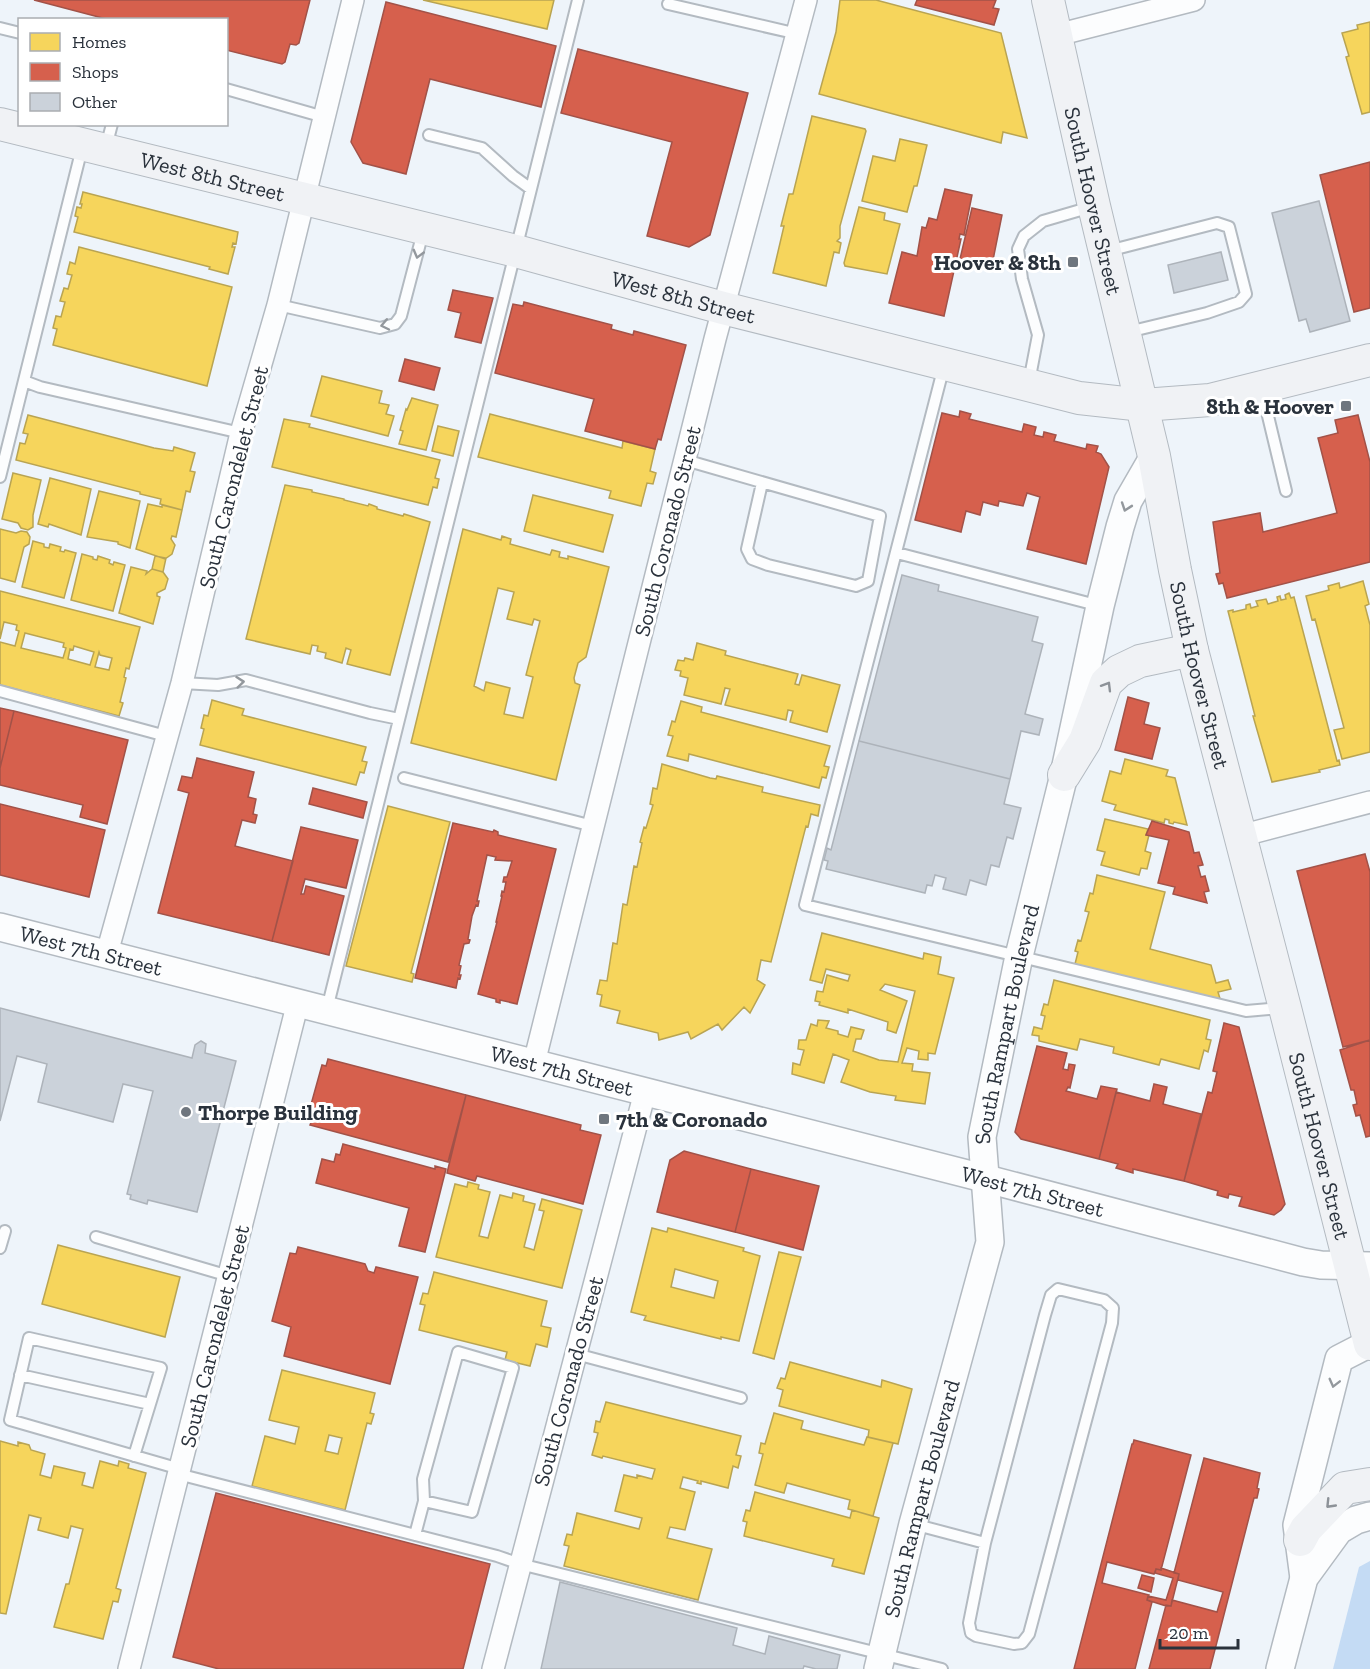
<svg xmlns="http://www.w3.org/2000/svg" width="1370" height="1669" font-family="'Zilla Slab',serif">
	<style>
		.green { fill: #c4dbf4 }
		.homes { fill: #f6d55c; stroke: #b9a452; stroke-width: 1.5; fill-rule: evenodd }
		.shops { fill: #d6604d; stroke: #a25248; stroke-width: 1.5 }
		.building { fill: #cbd2da; stroke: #adb3ba; stroke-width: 1.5 }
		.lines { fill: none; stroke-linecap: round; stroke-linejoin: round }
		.service-casing { stroke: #b3bac1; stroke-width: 14 }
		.minor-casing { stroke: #b3bac1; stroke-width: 24 }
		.tertiary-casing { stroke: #b3bac1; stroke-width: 30 }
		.secondary-casing { stroke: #b3bac1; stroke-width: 34 }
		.service { stroke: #fcfdfe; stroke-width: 10 }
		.minor { stroke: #fcfdfe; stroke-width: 21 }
		.tertiary { stroke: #fcfdfe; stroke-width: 27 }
		.secondary { stroke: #f0f2f5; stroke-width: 32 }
		.oneway { stroke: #93989d }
		.oneway2 { stroke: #8d9298 }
		.poi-dot { fill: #6f767e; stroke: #fff; stroke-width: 2 }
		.labels { text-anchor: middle; stroke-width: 6; stroke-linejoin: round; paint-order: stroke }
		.street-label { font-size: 22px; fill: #2a323c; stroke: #fff }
		.poi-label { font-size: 22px; font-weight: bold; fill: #2a323c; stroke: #fff; text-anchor: end }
	</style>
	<rect width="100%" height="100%" fill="#eef4fa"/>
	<path class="green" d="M1370,1561V1669H1333L1359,1567Z"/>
	<path class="homes" d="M423,0H554L547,29Z
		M840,0H876L1001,33L1027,138L1003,132L1001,143L819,94L836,32Z
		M1370,22V112L1362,114L1346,57L1349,56L1342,33L1358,29L1357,25Z
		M812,116L865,129L866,131L840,226V238L837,241L841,243L839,253L834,252L826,286L773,273L784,226H781L789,194H793Z
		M900,139L927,145L917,186H914L907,212L862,201L873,156L895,161Z
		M83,192L238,232L236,244L233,243L232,247H235L228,274L209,269L210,267L74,232L78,217L75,216L77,207L81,208L82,204H80Z
		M859,207L885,213L884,220L900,224L887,274L845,266L844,263Z
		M79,247L232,287L207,386L53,345L57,329L53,328L56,316L61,317L65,302L60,301L64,288L68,289L72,275L67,274L70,262L75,264Z
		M322,376L382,391L379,403L389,405L386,414L394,416L388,436L311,416Z
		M412,398L438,405L426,450L399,444L403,431L400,430L406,409L407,410Z
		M490,414L622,448L623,441L655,449L650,471L656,473L653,484L647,483L641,506L609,498L611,491L478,457Z
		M28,415L154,448L173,451L174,447L195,453L190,471L195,472L190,492L186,491L182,510L160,504L161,499L140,494V492L16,460L20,443L25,444L28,434L23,433Z
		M284,419L310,424L309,427L440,460L435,478L439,479L437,488L433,487L428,505L272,467Z
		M438,426L459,431L453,456L432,451Z
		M13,473L41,480L33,515V527L28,530L21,528L18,523L2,519Z
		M50,478L91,489L81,535L49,524L48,527L38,524Z
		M285,485L312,490V492L344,499V500L368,506L369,504L377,507V509L403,516L404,514L430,522L390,675L347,664L351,650L346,648L342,663L325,658L326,653L317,651L318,646L312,645L310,654L246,639Z
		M99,491L140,501L130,548L118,544V542L87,537Z
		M533,495L613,515L603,552L524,531Z
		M148,504L162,507V505L182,510L176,537L172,536L171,539L175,545L172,554L165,559L136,549Z
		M0,529L16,533L21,531L27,532L30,537L29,544L24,547L15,582L0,578Z
		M463,529L501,540L502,536L511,539L510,544L550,555L552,550L560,552L559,557L568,559V556L609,567L586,657L578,663L574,678L575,683L580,685L556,780L411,743ZM498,588L514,592L507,619L532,625L534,619L540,621L526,675L533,677L523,718L504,714L510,688L486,682L484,691L474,686Z
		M33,541L44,544V547L49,548L50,544L61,547L60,551L64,552L65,550L76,553L64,598L22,587Z
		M82,554L93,557V559L97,560L98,556L110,560L109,563L113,565L114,562L125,565L113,611L71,600Z
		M155,556L166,558L163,572L152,569Z
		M131,567L147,571L146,574L152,569L163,572L168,579L165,589L157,593V596L160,597L153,624L119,613Z
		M1363,581L1369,604L1365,606L1370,625V752L1342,759L1334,730L1344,728L1315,619L1312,620L1306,596L1329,590L1328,586L1339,583L1340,588Z
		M0,591L140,627L129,669L126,668L124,677L126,678L120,702L123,703L119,716L0,685V642L15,646L19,631L16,630L17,625L4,622L0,639ZM25,633L64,643L63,647L66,648L63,658L21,648ZM74,646L94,652L90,665L68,659L70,649L73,650ZM99,652L100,655L112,658L109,670L95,667Z
		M1289,593L1291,598L1294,597L1337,761L1339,760L1340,765L1319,770L1320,772L1272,782L1253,716H1255L1228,611L1233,610V612L1246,609V605L1250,604L1251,608L1258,606L1256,601L1266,599L1268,604L1278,601L1277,597L1280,596L1281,600L1286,599L1285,595Z
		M697,643L726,651L725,655L798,674L795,684L799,685L802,675L840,685L827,732L790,722L793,711L788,710L786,720L725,705L730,689L725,688L721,704L684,695L688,678L680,676L681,671L675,670L678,660L684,661L685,658L693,660Z
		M212,700L244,709L242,715L366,747L362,761L367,762L364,773L360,772L356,785L200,745L204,729L201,728L204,715L208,716Z
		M681,701L702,707L701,712L830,746L824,766L829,767L826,778L822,777L819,788L689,754L688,761L667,756L673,736L668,735L672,721L675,722Z
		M1125,759L1168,770L1166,776L1175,778L1187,825L1174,822L1173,824L1169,823V820L1165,819L1164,823L1114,810L1116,805L1102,801L1110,771L1121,774Z
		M662,764L710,778L716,779L717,776L763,787L762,792L820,805L818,816L811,814L808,827L806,826L771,962L761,960L757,980L765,985L750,1013L744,1007L722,1030L718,1024L691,1039L688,1032L659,1040L658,1033L617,1023L620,1011L600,1006L602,995L597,994L600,980L607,981L613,943L617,944L623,904L627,905L634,866L637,867L642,843L640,842L644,827L646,828L653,805L650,804L653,788L657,789Z
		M388,806L450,822L411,973L414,974L412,982L346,966Z
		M1105,819L1148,829L1146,835H1149L1145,851L1151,853L1147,869L1141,868L1139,875L1101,865L1105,852L1097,850Z
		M1097,875L1165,892L1150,949L1211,965L1216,983L1228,980L1231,989L1218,992L1221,1002L1075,964L1078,952L1075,951L1078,940L1081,941L1089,912L1085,911L1090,893L1093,894Z
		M822,933L923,959L924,953L941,957L938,974L954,978L935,1054L928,1053V1060L918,1059L919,1051L907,1048L902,1063L913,1064L912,1071L930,1073L925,1104L895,1100L896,1096L870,1092L841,1082L849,1060L833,1054L824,1083L792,1074L793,1063L800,1065L804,1050L798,1049L799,1040H806L811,1024L817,1026L818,1020L829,1021L826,1028L838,1031V1034L848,1037L851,1027L864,1030L861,1039H856L853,1051L879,1060L898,1062L915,991L885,984L880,990L907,1001L896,1033L887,1030L888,1022L848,1009V1013L819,1005L820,1002L815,1001L817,991L823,992L827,975L848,981L850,975L826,969L822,983L810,980Z
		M1054,980L1210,1020L1206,1039L1211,1040L1208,1052L1204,1050L1199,1069L1161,1059L1159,1065L1113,1053L1114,1047L1080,1039L1077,1050L1039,1041V1036L1032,1035L1034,1027L1042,1029L1045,1016L1041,1015L1044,1004L1048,1005Z
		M468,1182L479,1185L478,1189L490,1192L479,1236L488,1238L500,1195L512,1198L513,1193L524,1196L523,1201L535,1204L524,1247L534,1250L544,1211L539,1210L542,1199L582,1210L562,1288L436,1257L455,1184L467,1187Z
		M652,1228L667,1232L668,1228L744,1248L743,1251L760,1256L739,1341L721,1337V1339L644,1320L646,1316L631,1312ZM675,1269L718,1281L714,1298L671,1287Z
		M58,1245L180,1277L165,1337L42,1304Z
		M779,1252L801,1257L774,1359L753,1353Z
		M434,1272L547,1301L541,1326L551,1328L547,1347L536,1344L530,1366L505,1360L507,1352L419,1330L425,1305L420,1304L423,1293L428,1294Z
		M790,1362L881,1387L882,1380L912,1389L898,1444L868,1437L869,1430L779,1406L783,1390L777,1388L781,1378L785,1379Z
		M282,1370L375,1393L370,1413L374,1414L371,1424L367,1423L345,1510L252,1486L265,1436L295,1444L299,1427L269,1420ZM329,1435L342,1438L338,1454L325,1451Z
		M606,1402L741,1436L736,1455L741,1456L738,1468L733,1466L728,1488L701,1481V1484L697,1483L698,1481L683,1477L680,1488L695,1492L685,1530L670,1527L667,1538L712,1549L698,1600L564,1566L569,1546L564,1545L567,1534L572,1535L577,1513L639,1529L642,1518L615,1511L624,1475L637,1478V1475L652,1479L655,1469L603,1456L602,1458L592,1455L598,1433L594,1432L596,1421L600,1422Z
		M774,1413L803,1421L801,1429L864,1445L867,1437L893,1443L873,1516L848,1509L850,1500L787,1483L784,1493L755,1485L763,1454L759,1453L761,1443L765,1444Z
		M0,1441L18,1446V1442L29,1445L31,1450L45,1454L40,1475L51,1478L54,1466L85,1473L82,1485L93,1488L100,1461L118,1466L119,1461L129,1464L128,1468L146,1473L116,1588L121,1590L118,1602L113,1601L103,1639L54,1627L66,1584H69L83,1529L71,1526L68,1538L38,1530L41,1518L29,1515L6,1614L0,1613Z
		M755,1492L850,1518L852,1510L879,1518L864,1574L832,1566L834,1559L744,1536L747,1522L743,1521L746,1510L750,1511Z"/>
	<path class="shops" d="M34,0H310L299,43L296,45L290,44L285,62L282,64L226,50V20H110Z
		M917,0H996L993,8L999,9L994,25L915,5Z
		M386,2L556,46L541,107L430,79L406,174L363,163L351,142Z
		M578,49L748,93L710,235L689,247L647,236L672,142L561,113Z
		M1370,162V308L1354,312L1320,175Z
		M945,189L972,195L964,235L960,234L959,239H961L944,316L889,303L902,252L917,256L922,227L926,228L929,218L937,220Z
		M972,208L1002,215L991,270L974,266V263L960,259Z
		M453,290L493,298L481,343L455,337L461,313L448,310Z
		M524,302L612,325L611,329L633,335L634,331L686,345L661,440L658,439L655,449L585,431L594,399L495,373L513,304L523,306Z
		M405,359L440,368L434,390L399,381Z
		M960,411L971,414L969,419L1022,432L1024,424L1036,427L1034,435L1043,437L1044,432L1056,435L1054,441L1086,449L1087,444L1098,446L1096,452L1101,454L1109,467L1086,564L1027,549L1040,497L1027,493L1023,506L999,501L998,506L983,502L980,515L966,511L961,532L915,520L942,413L959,417Z
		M1358,415L1370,462V562L1227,598L1223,583L1219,584L1216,574L1220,573L1213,522L1260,513L1263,532L1337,513L1318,438L1338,433L1335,420Z
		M1128,697L1149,703L1144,724L1160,728L1152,759L1115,750Z
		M0,708L14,711L0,768Z
		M14,711L128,740L107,824L80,817L83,805L0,785V768Z
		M197,758L254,772L248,797L256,799L253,814L257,815L255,823L242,820L235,846L293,861L272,941L158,913L189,793L178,790L182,776L192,778Z
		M313,788L367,802L363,818L309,804Z
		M0,804L105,830L89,897L0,875Z
		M1152,821L1189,832L1194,853L1199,852L1203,865L1198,866L1201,877L1205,876L1209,891L1204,892L1207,903L1173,894L1175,887L1158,883L1169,840L1146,835Z
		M453,823L493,832L494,830L498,832V835L556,849L517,1004L500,1000V1003L496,1002V999L478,994L497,922H496L502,896H501L502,891L504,892L506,882H503L504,877H507L512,861L495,860L496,857L487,855L477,901H479L478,906L476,905L472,916L468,939L470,940L469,943L464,944L459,965L461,966L459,975H461L460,979L458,978L456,988L415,978Z
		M301,827L358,840L346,888L305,879L301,894H304L306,886L344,896L329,955L272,941Z
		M1365,854L1370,872V1040L1343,1047L1297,871Z
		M1224,1023L1239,1027L1285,1204L1281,1210L1274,1215L1239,1206L1242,1197L1229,1194L1228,1198L1217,1195L1218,1191L1184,1181L1208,1092L1212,1093L1217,1072L1213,1071Z
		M1370,1040V1136L1366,1137L1360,1115L1356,1116L1353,1105L1357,1104L1354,1090H1351L1340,1050Z
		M1037,1046L1067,1053L1063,1069L1068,1070L1069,1064L1075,1065L1070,1088L1068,1087L1066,1091L1097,1099L1101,1086L1117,1089L1099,1159L1021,1139L1015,1132Z
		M328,1059L466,1095L448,1162L310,1125L312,1120L307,1119L322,1065L326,1066Z
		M1154,1084L1167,1087L1163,1104L1201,1114L1184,1181L1133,1169V1173L1116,1168L1118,1164L1099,1159L1116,1092L1150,1101Z
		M466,1095L581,1125L580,1130L601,1135L583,1204L477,1176L475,1181L447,1173Z
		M343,1144L435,1169V1166L446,1169L425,1252L399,1246L409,1208L316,1183L322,1159L334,1162L336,1154L340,1155Z
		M684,1151L751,1169L735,1232L657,1212L670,1160Z
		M751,1169L819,1186L803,1250L735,1232Z
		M298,1247L365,1264L368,1271L374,1273L376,1267L418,1277L390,1384L284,1356L291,1327L272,1321L290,1253L296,1254Z
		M1134,1440L1191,1455L1161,1570L1156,1569L1154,1574L1107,1562L1102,1583L1149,1595L1147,1600L1152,1602L1135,1669H1074L1132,1444H1133Z
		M1204,1458L1260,1473L1257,1488L1259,1489L1257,1498H1254L1210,1669H1149L1166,1605L1171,1606L1172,1600L1217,1612L1223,1592L1178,1580L1179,1574L1174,1573Z
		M216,1493L490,1564L463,1669H219L173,1657Z
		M1161,1568L1179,1574L1171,1606H1166L1147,1600L1148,1596L1166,1600L1173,1578L1155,1573L1156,1569L1161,1570Z
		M1142,1575L1154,1578L1151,1592L1138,1588Z"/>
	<path class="building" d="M1319,201L1350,321L1310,332L1306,319L1299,321L1272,213Z
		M1221,252L1228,280L1174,293L1168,265Z
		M902,575L939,585L938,591L1038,617L1032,641L1043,644L1025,714L1043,719L1039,735L1021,731L1010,779L859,741Z
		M859,741L1010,779L1004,804L1021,808L1013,839L1007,837L999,867L991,865L986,885L970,880L966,895L943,889L946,878L935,875L932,886L927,885L925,893L826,869L828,861L824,860L827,848L831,850Z
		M0,1008L192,1058L195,1045L201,1041L206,1044L205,1053L236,1061L197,1212L148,1200L147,1204L130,1199L131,1195L127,1194L153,1091L123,1084L113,1122L38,1102L47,1064L17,1056L0,1121Z
		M560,1582L737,1628L733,1645L765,1654L769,1636L840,1655L837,1669H816L804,1666L803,1669H541Z"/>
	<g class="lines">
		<defs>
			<path id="service" d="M668,4L798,34
				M0,28L20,33
				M226,89L324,117
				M429,135L482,148L513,176L531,189
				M106,147L112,124
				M1108,251L1217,223L1229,227L1246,294L1239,302L1207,313L1128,332
				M278,305L380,328L395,324L401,316L423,232
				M944,366L805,905L1246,1011L1282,1008
				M24,381L40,387L241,433
				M1029,382L1038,335L1022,279L1018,249L1024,236L1043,221L1091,207
				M1262,391L1286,491
				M685,460L880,516L868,581L856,586L768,565L752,559L747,549L762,483
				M0,477L82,148
				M897,553L1100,606
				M182,683L218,685L246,680L370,713L399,719
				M0,691L166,736
				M404,778L593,826
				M327,1009L578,0
				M96,1237L229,1276
				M0,1248L5,1231
				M1058,1289L1104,1300L1113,1308L1112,1323L1029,1634L1022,1643L1014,1644L976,1636L971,1633L969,1623L985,1543L1045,1315L1051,1295Z
				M576,1354L741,1398
				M20,1375L150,1404L134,1456
				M150,1404L161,1368L29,1338L10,1420L180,1469
				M178,1474L497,1556L520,1564L942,1669
				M913,1524L985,1543
				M415,1535L424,1501L423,1479L458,1352L513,1368L472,1512L424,1501"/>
			<path id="minor" d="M1057,35L1194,0
				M1240,836L1370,802
				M107,953L182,683L241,433L278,305L353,0
				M534,1063L715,339L806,0
				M129,1669L298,1002
				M493,1669L645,1092"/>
			<g id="tertiary">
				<path id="s1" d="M0,927L987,1179L1303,1262L1321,1265L1370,1266"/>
				<path d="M1304,1578L1297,1525L1339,1359L1370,1343"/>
				<path id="s2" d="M878,1669L913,1524L990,1242L982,1137L1019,956L1064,775L1100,606L1120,527L1128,501L1154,456"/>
				<path d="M1280,1669L1304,1578L1339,1530L1356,1520L1370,1516"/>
			</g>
			<g id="secondary">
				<path id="s3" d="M1048,0L1094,206L1154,456L1175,570L1192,650L1285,1008L1370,1344"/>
				<path id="s4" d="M0,124L516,251L723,308L1079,398L1143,405L1210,400L1370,360"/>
				<path d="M1064,775L1085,741L1106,683L1119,671L1140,661L1192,650"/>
				<path d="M1300,1540L1306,1529L1345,1488L1370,1484"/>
			</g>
		</defs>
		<use href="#service" class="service-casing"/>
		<use href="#minor" class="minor-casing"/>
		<use href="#tertiary" class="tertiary-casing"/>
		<use href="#secondary" class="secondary-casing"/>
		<use href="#service" class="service"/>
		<use href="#minor" class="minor"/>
		<use href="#tertiary" class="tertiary"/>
		<use href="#secondary" class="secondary"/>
	</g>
	<defs><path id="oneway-chevron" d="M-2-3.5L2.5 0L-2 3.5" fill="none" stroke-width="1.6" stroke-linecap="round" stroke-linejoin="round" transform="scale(1.5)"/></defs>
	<g class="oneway">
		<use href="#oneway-chevron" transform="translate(418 254) rotate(105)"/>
		<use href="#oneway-chevron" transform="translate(385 325) rotate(168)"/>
		<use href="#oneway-chevron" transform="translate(1126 507) rotate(109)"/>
		<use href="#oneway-chevron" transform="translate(240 682) rotate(-6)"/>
		<use href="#oneway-chevron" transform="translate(1334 1383) rotate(104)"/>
	</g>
	<g class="oneway2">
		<use href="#oneway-chevron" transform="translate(1107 686) rotate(-59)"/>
		<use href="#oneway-chevron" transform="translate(1330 1504) rotate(134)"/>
	</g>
	<g class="poi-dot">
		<rect x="1067" y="256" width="12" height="12" rx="3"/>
		<rect x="1340" y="400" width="12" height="12" rx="3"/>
		<circle cx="186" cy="1112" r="6"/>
		<rect x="598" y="1113" width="12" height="12" rx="3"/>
	</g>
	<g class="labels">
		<g class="street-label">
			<text dy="8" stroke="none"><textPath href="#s4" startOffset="219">West 8th Street</textPath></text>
			<text dy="8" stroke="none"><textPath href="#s3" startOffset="206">South Hoover Street</textPath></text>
			<text dy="8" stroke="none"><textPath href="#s4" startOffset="705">West 8th Street</textPath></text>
			<text transform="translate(233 477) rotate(-76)" y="8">South Carondelet Street</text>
			<text transform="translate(667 531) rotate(-76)" y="8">South Coronado Street</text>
			<text dy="8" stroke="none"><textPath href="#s3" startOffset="692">South Hoover Street</textPath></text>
			<text dy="8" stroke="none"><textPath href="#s1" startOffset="94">West 7th Street</textPath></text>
			<text dy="8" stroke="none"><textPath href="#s2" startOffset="662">South Rampart Boulevard</textPath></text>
			<text dy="8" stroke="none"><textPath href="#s1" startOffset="580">West 7th Street</textPath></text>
			<text dy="8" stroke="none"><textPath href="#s3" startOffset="1178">South Hoover Street</textPath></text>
			<text dy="8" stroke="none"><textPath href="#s1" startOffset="1066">West 7th Street</textPath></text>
			<text transform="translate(214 1336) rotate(-76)" y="8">South Carondelet Street</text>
			<text transform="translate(568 1381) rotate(-75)" y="8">South Coronado Street</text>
			<text dy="8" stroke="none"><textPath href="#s2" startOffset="176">South Rampart Boulevard</textPath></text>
		</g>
		<g class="poi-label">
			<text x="1061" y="270">Hoover &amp; 8th</text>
			<text x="1334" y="414">8th &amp; Hoover</text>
			<text x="198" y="1120" text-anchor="start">Thorpe Building</text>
			<text x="616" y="1127" text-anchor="start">7th &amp; Coronado</text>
		</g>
	</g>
	<rect x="18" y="18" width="210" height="108" fill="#ffffff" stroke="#aaadb1" stroke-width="1.5"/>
	<rect x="30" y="33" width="30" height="18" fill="#f6d55c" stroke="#aaadb1" stroke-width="1.5"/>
	<text x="72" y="48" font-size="18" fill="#2a323c">Homes</text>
	<rect x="30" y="63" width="30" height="18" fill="#d6604d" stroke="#aaadb1" stroke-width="1.5"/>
	<text x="72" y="78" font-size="18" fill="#2a323c">Shops</text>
	<rect x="30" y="93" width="30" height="18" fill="#cbd2da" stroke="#aaadb1" stroke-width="1.5"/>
	<text x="72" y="108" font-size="18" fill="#2a323c">Other</text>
	<path d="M1160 1639v9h78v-9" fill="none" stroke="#2a323c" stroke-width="3"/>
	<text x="1169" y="1639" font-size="18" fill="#2a323c" stroke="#ffffff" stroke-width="4.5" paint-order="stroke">20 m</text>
</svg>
